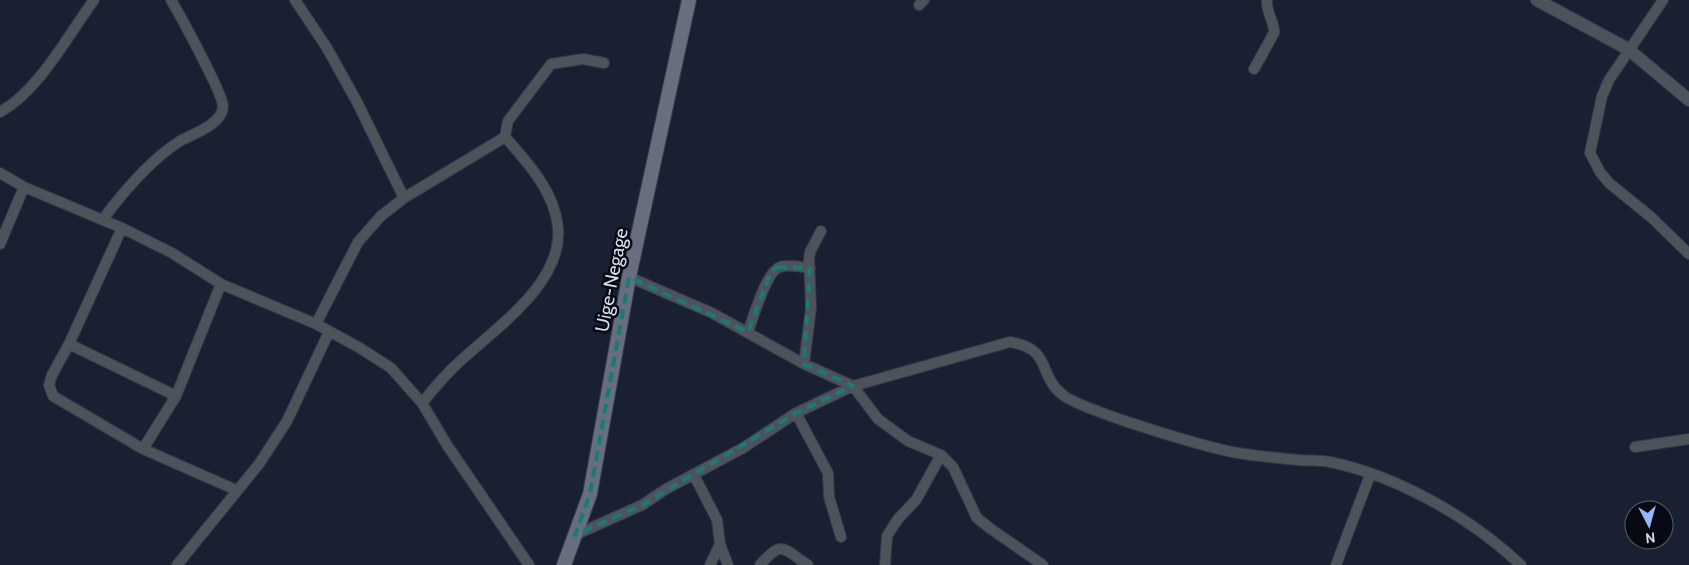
<svg xmlns="http://www.w3.org/2000/svg" width="1689" height="565" font-family="Cabin,sans-serif">
	<style>
		.lines { fill: none; stroke-linecap: round; stroke-linejoin: round }
		.minor-casing { stroke: #333a4c; stroke-width: 12 }
		.tertiary-casing { stroke: #333a4c; stroke-width: 14 }
		.secondary-casing { stroke: #333a4c; stroke-width: 16 }
		.minor { stroke: #4e525b; stroke-width: 10 }
		.tertiary { stroke: #4e525b; stroke-width: 12 }
		.secondary { stroke: #676e7d; stroke-width: 14 }
		.marked { fill: none; stroke: #197b74; stroke-width: 4; stroke-dasharray: 10 6; stroke-linejoin: round }
		.labels { text-anchor: middle; stroke-width: 5; stroke-linejoin: round; paint-order: stroke }
		.street-label { font-size: 19px; fill: #d6dce9; stroke: #070a12 }
	</style>
	<rect width="100%" height="100%" fill="#182032"/>
	<g class="lines">
		<defs>
			<path id="minor" d="M295,0L327,48L357,102L404,198
				M1663,0L1609,80L1602,96L1590,153L1600,172L1609,183L1651,217L1689,254
				M919,5L924,0
				M1254,69L1274,33C1275,22 1266,14 1267,0
				M0,112C39,91 68,35 94,0
				M0,173L24,187L122,228L172,253L221,284L316,324L360,348L391,368L422,403L447,445L529,565
				M103,219C124,191 150,160 180,141C193,134 223,124 223,106C222,92 181,17 171,0
				M122,228L69,344L52,375L49,385L53,396L143,449L236,490
				M0,244L24,187
				M629,277L712,313L804,364L853,386L878,419L908,441L941,455L953,467L977,518L991,529L1043,565
				M316,324L358,242L381,216L404,198L505,137L508,121L551,64L583,59L604,63
				M748,332C753,318 767,270 780,267C789,264 801,267 810,268
				M69,344L176,396
				M804,364L811,308L809,259L810,252L821,231
				M422,403C432,391 443,377 455,366C491,331 563,285 558,228C555,192 528,163 505,137
				M796,413L828,473L829,497L841,537
				M1635,447L1689,439
				M143,449L176,396L221,284
				M694,475L717,520L720,544L728,565
				M575,535L642,505L666,489L743,448L796,413L853,386L1010,342C1053,349 1037,375 1063,395C1074,404 1108,415 1122,420C1158,432 1195,444 1232,452C1254,456 1277,458 1299,460C1309,461 1320,460 1330,462C1398,476 1471,518 1521,565
				M177,565L259,464L287,421L329,332
				M710,565L720,544
				M760,565C783,538 784,550 808,565
				M885,565L887,536L898,519L916,500L941,455
				M1336,565L1370,475"/>
			<path id="tertiary" d="M1537,0L1628,49L1689,100"/>
			<path id="secondary" d="M564,565L590,494L629,277L689,0"/>
		</defs>
		<use href="#minor" class="minor-casing"/>
		<use href="#tertiary" class="tertiary-casing"/>
		<use href="#secondary" class="secondary-casing"/>
		<use href="#minor" class="minor"/>
		<use href="#tertiary" class="tertiary"/>
		<use href="#secondary" class="secondary"/>
	</g>
	<path class="marked" d="M777,267L810,268L804,364L853,386L796,413L642,505L575,535L590,494L629,277L748,332L770,274Z"/>
	<g class="labels">
		<g class="street-label">
			<text transform="translate(611 280) rotate(-79)" y="7">Uige-Negage</text>
		</g>
	</g>
	<g transform="translate(1649 525) rotate(174)"><circle r="24" fill="#070a12" stroke="#5a5e68"/>
	<path d="M0-4L9 19L0 12L-9 19Z" fill="#97b6fd"/>
	<text y="-8" font-size="14" font-weight="bold" text-anchor="middle" fill="#d6dce9">N</text>
	</g>
</svg>
